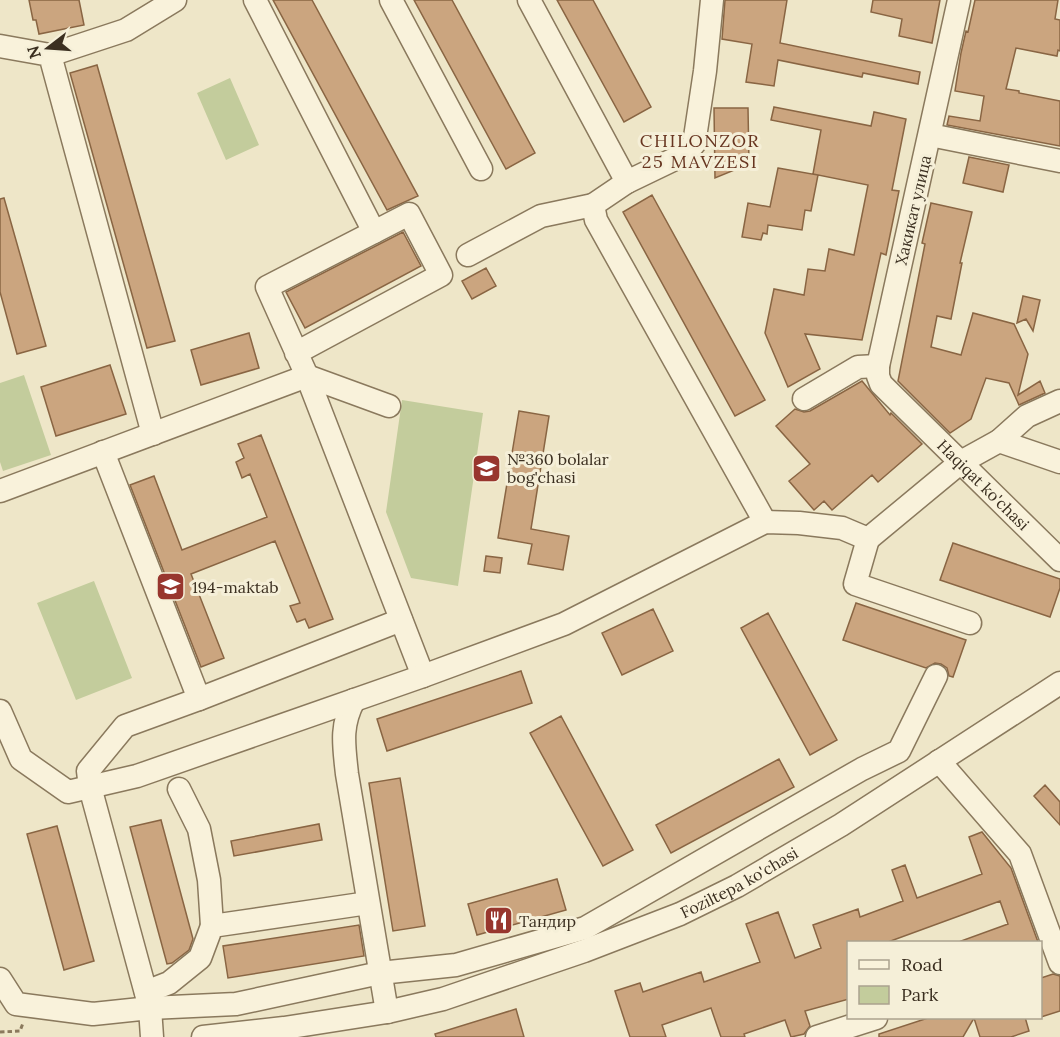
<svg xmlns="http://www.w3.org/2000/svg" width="1060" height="1037" font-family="Lora,serif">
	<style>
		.green { fill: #c3cc9c }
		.building { fill: #cba57f; stroke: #896543; stroke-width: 1.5 }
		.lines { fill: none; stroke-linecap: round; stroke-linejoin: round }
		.minor-casing { stroke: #8a795d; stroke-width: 25 }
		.path { stroke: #8a795d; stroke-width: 3; stroke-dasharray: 4.5 3; stroke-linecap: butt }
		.minor { stroke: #f9f2db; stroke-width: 22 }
		.labels { text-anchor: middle; stroke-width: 6; stroke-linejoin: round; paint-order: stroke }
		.street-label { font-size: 16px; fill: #3b2f20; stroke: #f5efd8 }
		.poi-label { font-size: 16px; fill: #3b2f20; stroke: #f5efd8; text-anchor: start }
		.neighbourhood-label { font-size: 18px; letter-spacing: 1.5px; fill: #673520; stroke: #f5efd8 }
	</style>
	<rect width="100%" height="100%" fill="#eee6c8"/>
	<path class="green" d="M230,78L259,145L226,160L197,93Z
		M24,375L51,455L3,471L0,462V383Z
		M402,400L483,413L458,586L411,578L386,512Z
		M94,581L132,678L76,700L37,603Z"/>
	<path class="building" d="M29,0H79L84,25L39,34L36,20H33Z
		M273,0H312L418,196L387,210Z
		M414,0H452L535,153L506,169Z
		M557,0H593L651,107L624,122Z
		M725,0H787L780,43L920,72L918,84L863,73L862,77L778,60L774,86L746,82L752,44L722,39Z
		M873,0H940L932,43L899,36L902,19L871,12Z
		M975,0H1058L1055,19L1060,20V51L1058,50L1057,56L1016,48L1006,89L1019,91V93L1060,101V146L947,125L949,116L980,121L984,96L955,91L961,53L966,31L968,32Z
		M97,65L175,341L147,348L70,73Z
		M774,107L871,126L874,112L906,119L892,190L899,191L886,255L881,253L862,340L805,334L820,369L788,387L765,333L774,289L804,295L808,269L825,271L829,249L854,255L868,185L813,174L821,130L771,120Z
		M714,108H748L749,164L715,178Z
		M969,157L1009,165L1003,192L963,183Z
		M778,168L818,175L811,211L805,210L802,230L768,225L767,234L763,233L761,240L742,237L748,203L770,207Z
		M652,195L765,400L735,416L623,212Z
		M4,198L46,346L17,354L0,292V199Z
		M931,203L972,212L960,263H962L951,319L937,316L931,347L961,355L973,313L1014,324L1028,354L1018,395L1040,381L1045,393L1019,405L1009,383L986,378L971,419L950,433L898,381L925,244L922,243Z
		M403,232L421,266L305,328L286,292Z
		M486,268L496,286L472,299L462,281Z
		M1023,296L1040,300L1033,331L1026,319L1017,323Z
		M249,333L259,368L201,385L191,350Z
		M110,365L126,414L56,436L41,387Z
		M862,381L890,415L891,413L922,444L878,482L872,475L832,510L824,501L814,510L789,481L810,464L776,426L795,409L804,412L810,411Z
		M519,411L549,416L531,529L569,536L563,570L528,564L532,544L498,538Z
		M261,435L333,619L309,628L305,619L297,622L290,606L300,603L275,541L191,574L224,658L201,667L130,485L154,476L182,550L267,517L250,474L242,478L236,462L244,458L238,444Z
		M953,543L1060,579V588L1050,617L940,580Z
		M486,556L502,558L500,573L484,571Z
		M856,603L966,640L953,677L949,676L947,668L941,664L935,663L926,668L843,640Z
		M653,609L673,651L622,675L602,633Z
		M768,613L837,740L810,755L741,628Z
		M521,671L532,703L387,751L377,719Z
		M561,716L633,850L603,866L530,733Z
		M779,759L794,787L671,853L656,825Z
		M400,778L425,926L393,931L369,783Z
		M1045,785L1060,802V825L1034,796Z
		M161,820L193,939L189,950L172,963L167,964L130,827Z
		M319,824L322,840L234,856L231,841Z
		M57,826L94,961L64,970L27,834Z
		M982,832L1011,868L1038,942H962L961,941L1008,924L1000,901L888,942H849V999L805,1011L810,1026L804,1034L791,1037L785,1020L744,1034L745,1037H721L711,1008L662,1025L666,1037H630L615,991L640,983L643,992L701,972L704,982L760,962L746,924L778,912L795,958L821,948L813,925L858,909L860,917L903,901L892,870L905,865L917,898L982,874L969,837Z
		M557,879L566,910L477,935L468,904Z
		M359,925L364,956L228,978L223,946Z
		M1053,974L1060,976V1011L1041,1017V978Z
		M516,1009L524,1037H436L435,1034Z
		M931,1017H1025L1029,1031L1011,1037H980L974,1018L963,1037H879V1034Z"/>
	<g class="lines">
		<defs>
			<g id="minor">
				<path d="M255,0L374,232"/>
				<path d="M391,0L481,169"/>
				<path d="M529,0L627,182"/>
				<path d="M712,0L705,71L694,144L683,155L627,182L593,205L596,220L765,522"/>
				<path id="s1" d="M959,0L878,366V376L881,384L1060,560"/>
				<path d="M0,46L50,55L153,434"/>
				<path d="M50,55L126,30L175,0"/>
				<path d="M930,135L1060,161"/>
				<path d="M468,255L541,216L593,205"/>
				<path d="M296,353L441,275L409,214L267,287L307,376L423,676"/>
				<path d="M804,399L858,367L878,366"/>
				<path d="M999,441L1027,416L1060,401"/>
				<path d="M103,452L199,699L401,620"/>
				<path d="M0,491L307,376L389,406"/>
				<path d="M868,539L855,584L970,623"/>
				<path d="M199,699L125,726L88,771L90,787L150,1008L236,1004L380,973L456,965L585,928L862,769L899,751L936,676"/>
				<path d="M354,700C340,726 344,746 347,774L387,1012"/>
				<path d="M0,711L21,759L68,792L137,776L423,676L564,624L765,522L799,523L842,528L868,539L961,462L999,441L1060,462"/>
				<path d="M939,761L1020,854L1060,963"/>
				<path d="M179,789L199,829L209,880L212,926"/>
				<path d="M0,979L16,1004L93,1014L150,1008L152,1037"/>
				<path d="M146,992L169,983L200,958L212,926L368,903"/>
				<path id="s2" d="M203,1037L284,1028L387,1012L443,999L584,951L680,914L737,886L841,825L1060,683"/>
				<path d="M817,1037L876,1018"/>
			</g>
		</defs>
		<use href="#minor" class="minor-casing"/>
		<path class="path" d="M0,1032L20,1031L23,1023"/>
		<use href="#minor" class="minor"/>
	</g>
	<defs>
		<symbol id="school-square" viewBox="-11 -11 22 22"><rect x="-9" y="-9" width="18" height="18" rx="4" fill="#98362e" stroke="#f5efd8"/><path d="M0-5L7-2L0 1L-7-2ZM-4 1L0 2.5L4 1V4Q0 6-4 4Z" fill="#fff"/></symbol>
		<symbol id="restaurant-square" viewBox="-11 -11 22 22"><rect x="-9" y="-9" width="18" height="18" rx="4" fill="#98362e" stroke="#f5efd8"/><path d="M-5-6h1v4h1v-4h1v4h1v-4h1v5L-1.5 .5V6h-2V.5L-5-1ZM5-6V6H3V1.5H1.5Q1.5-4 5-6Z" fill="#fff"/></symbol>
	</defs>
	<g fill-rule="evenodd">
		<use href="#school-square" x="470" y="452" width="33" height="33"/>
		<use href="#school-square" x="154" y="570" width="33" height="33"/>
		<use href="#restaurant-square" x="482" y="904" width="33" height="33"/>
	</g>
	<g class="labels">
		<g class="street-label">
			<text transform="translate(913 210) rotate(-77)" y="6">Хакикат улица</text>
			<text dy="6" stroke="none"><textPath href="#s1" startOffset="537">Haqiqat ko'chasi</textPath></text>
			<text dy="6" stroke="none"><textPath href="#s2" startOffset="562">Foziltepa ko'chasi</textPath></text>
		</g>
		<g class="poi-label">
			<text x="507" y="465">№360 bolalar<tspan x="507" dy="18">bog'chasi</tspan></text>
			<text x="192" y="593">194-maktab</text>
			<text x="519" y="927">Тандир</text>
		</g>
		<g class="neighbourhood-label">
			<text x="700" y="147">CHILONZOR<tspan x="700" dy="21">25 MAVZESI</tspan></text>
		</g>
	</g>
	<rect x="847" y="941" width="195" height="78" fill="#f5efd8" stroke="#aba28e" stroke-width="1.5"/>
	<rect x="859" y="960" width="30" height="9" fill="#f9f2db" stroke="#aba28e" stroke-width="1.5"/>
	<text x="901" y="971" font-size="18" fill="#3b2f20">Road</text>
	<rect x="859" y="986" width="30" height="18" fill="#c3cc9c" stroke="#aba28e" stroke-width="1.5"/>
	<text x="901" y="1001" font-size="18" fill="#3b2f20">Park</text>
	<g transform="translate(48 48) rotate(253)" stroke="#f5efd8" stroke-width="4.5" paint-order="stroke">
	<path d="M0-4.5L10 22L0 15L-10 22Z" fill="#3b2f20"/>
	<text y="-9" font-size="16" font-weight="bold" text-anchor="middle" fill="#3b2f20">N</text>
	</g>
</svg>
